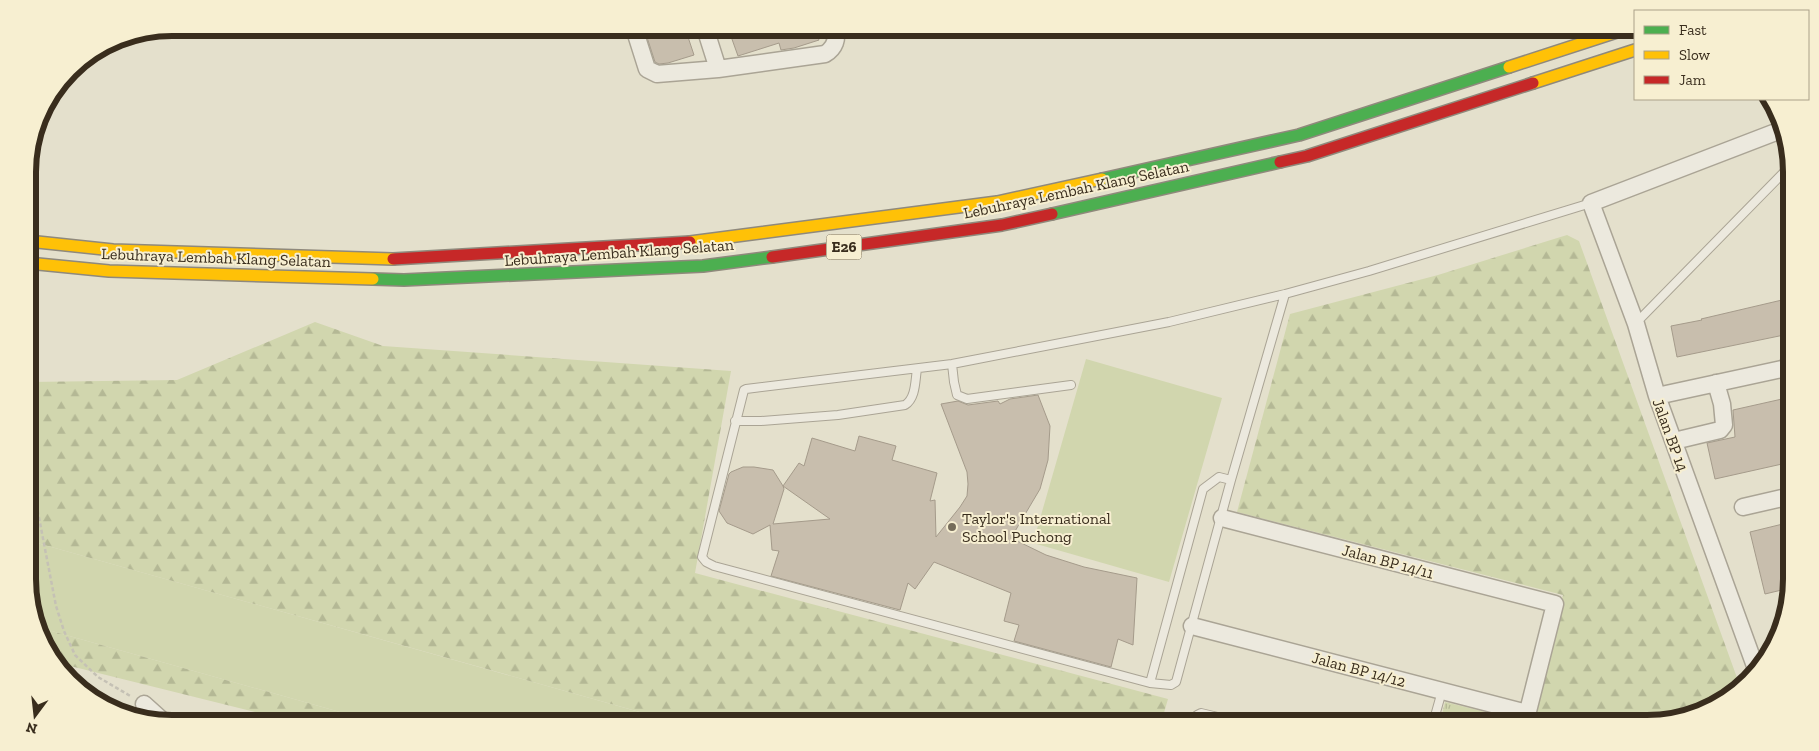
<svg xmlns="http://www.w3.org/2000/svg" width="1819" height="751" font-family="'Zilla Slab',serif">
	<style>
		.grass { fill: #d1d6ae }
		.forest { fill: url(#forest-firs) }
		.park { fill: url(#park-tufts) }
		.building { fill: #c8bead; stroke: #a59b8b; fill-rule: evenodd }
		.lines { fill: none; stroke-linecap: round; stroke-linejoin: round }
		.lane-casing { stroke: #aaa495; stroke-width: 10 }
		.street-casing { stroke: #aaa495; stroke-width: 19 }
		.fast-casing { stroke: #8f897c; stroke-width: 14 }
		.slow-casing { stroke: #8f897c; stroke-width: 14 }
		.jam-casing { stroke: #8f897c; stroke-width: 14 }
		.path { stroke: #c5c1b5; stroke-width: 2.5; stroke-dasharray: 4 2.5; stroke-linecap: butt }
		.lane { stroke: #ece9de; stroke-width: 8 }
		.street { stroke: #ece9de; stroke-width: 16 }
		.fast { stroke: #4caf50; stroke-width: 11 }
		.slow { stroke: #ffc107; stroke-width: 11 }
		.jam { stroke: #c62828; stroke-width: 11 }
		.poi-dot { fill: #756c5a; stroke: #f7efd1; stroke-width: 2 }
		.labels { text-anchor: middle; stroke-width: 4; stroke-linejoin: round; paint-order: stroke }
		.shield { fill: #f7efd1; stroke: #726753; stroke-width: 1 }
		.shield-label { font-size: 15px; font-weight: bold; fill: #392d1d }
		.street-label { font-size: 16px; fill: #392d1d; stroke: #f7efd1 }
		.poi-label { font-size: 16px; fill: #392d1d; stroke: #f7efd1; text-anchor: start }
		.rim { fill: none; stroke: #392d1d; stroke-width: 6 }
	</style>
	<defs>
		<pattern id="forest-firs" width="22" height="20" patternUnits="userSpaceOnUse" patternTransform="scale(1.25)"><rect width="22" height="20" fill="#d1d6ae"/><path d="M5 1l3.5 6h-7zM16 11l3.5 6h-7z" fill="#b4b895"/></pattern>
		<pattern id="park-tufts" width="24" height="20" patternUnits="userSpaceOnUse" patternTransform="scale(1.25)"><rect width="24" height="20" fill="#d1d6ae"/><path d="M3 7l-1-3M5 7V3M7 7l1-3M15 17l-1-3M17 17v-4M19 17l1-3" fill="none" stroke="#b4b895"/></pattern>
	</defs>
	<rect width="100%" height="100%" fill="#e4e0cc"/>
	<path class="grass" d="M1086,359L1222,398L1169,582L1033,543Z
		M30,541L668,720L679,723H379L41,628L30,607Z"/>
	<path class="forest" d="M1567,235L1579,241L1740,686L1735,694L1656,723H1531L1563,595L1237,512L1290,314L1438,275Z
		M315,322L383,346L731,371L695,573L1168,699L1161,723H679L30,541L29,382L177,380Z
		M41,628L379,723H299L58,663Z"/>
	<path class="park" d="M1445,702L1518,720L1517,723H1440Z"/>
	<path class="building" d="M644,28H685L694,55L668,63L659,64L655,62Z
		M728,28H815L819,40L794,48L781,50L779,43L738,56Z
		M1782,300L1789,334L1677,357L1671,326L1702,320L1701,319Z
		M1038,395L1050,426L1048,460L1040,489L1011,538L1046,555L1084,567L1137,578L1133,645L1118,639L1111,667L1014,641L1019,625L1004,621L1011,593L934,562L915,589L908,583L900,610L771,576L779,551L772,550L770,525L753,534L727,523L719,511L729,474L731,472L743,467H754L773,470L783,486L799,463L804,466L812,438L855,451L859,436L896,446L892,460L937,473L930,501L935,500L936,537L960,507L967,496L968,484L967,472L941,404L958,401L968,405L998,401L1000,404L1010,399ZM783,486L830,519L773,524L784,489Z
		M1791,397V462L1715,479L1707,443L1735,437L1733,410Z
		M1791,522L1792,579L1790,588L1765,594L1750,532Z"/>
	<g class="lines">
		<defs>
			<path id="lane" d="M1636,323L1790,166
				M952,364L954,382L957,395L967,399L1071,385
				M735,421H761L838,415L905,405C916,398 915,381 917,369
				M1231,480L1219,477L1203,489L1150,683L714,566L706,562L702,557L744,390L746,389L952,364L1169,322L1285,294L1369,271L1591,203
				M1150,683L1171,685L1176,682L1231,480L1285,294
				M1195,723L1197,715L1201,713L1243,723
				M1433,723L1442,691"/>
			<path id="street" d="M634,28L647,69L657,74L718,69L825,54C835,48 838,39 835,28
				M705,28L718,69
				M1657,396L1791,367
				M1674,441L1720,430L1724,425L1722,404L1716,383
				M1743,507L1791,496
				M1222,518L1555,604L1525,723
				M1192,626L1527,713
				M1755,666L1657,396L1636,324L1591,203L1781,130
				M144,704L164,722"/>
			<path id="fast" d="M1102,179L1299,135L1509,67
				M1052,214L1280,162
				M373,279L404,280L703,266L772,257"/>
			<path id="slow" d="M1509,67L1629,28
				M1533,83L1635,50
				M28,241L113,250L393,259
				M690,242L997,202L1102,179
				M28,263L109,271L373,279"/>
			<path id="jam" d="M1280,162L1307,156L1533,83
				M772,257L1002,225L1052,214
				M393,259L690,242"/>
		</defs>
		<use href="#lane" class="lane-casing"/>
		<use href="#street" class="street-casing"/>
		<use href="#fast" class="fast-casing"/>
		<use href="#slow" class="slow-casing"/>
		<use href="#jam" class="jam-casing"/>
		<path class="path" d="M30,486L35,497L56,606L64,631L75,655L98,677L132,697"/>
		<use href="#lane" class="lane"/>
		<use href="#street" class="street"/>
		<use href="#fast" class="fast"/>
		<use href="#slow" class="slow"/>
		<use href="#jam" class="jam"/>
	</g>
	<circle class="poi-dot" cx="952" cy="527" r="5"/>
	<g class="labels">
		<rect class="shield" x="826.5" y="234.5" width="35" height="25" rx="4"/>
		<g class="shield-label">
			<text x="844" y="252">E26</text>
		</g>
		<g class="street-label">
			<text transform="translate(1076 189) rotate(-12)" y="6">Lebuhraya Lembah Klang Selatan</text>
			<text transform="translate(619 252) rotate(-4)" y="6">Lebuhraya Lembah Klang Selatan</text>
			<text transform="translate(216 257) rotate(2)" y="6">Lebuhraya Lembah Klang Selatan</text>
			<text transform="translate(1671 435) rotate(70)" y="6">Jalan BP 14</text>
			<text transform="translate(1388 561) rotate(15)" y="6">Jalan BP 14/11</text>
			<text transform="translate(1359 669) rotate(15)" y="6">Jalan BP 14/12</text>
		</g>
		<g class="poi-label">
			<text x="962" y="524">Taylor's International<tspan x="962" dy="18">School Puchong</tspan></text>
		</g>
	</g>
	<path d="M0 0H1819V751H0ZM172 36H1647A136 136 0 0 1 1783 172V579A136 136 0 0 1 1647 715H172A136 136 0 0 1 36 579V172A136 136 0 0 1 172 36Z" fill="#f7efd1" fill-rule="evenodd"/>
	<path class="rim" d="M172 36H1647A136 136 0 0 1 1783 172V579A136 136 0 0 1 1647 715H172A136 136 0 0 1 36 579V172A136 136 0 0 1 172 36Z"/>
	<rect x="1634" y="10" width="175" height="90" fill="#f7efd1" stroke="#aba189"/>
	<rect x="1644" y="26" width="25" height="8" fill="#4caf50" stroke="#aba189"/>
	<text x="1679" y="35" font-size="15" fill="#392d1d">Fast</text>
	<rect x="1644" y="51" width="25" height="8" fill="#ffc107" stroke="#aba189"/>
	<text x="1679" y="60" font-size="15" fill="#392d1d">Slow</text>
	<rect x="1644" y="76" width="25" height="8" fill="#c62828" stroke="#aba189"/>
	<text x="1679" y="85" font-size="15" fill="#392d1d">Jam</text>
	<g transform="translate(35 716) rotate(195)" stroke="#f7efd1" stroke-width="4" paint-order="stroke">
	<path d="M0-4L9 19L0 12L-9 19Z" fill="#392d1d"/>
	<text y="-8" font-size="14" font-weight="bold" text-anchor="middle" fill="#392d1d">N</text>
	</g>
</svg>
